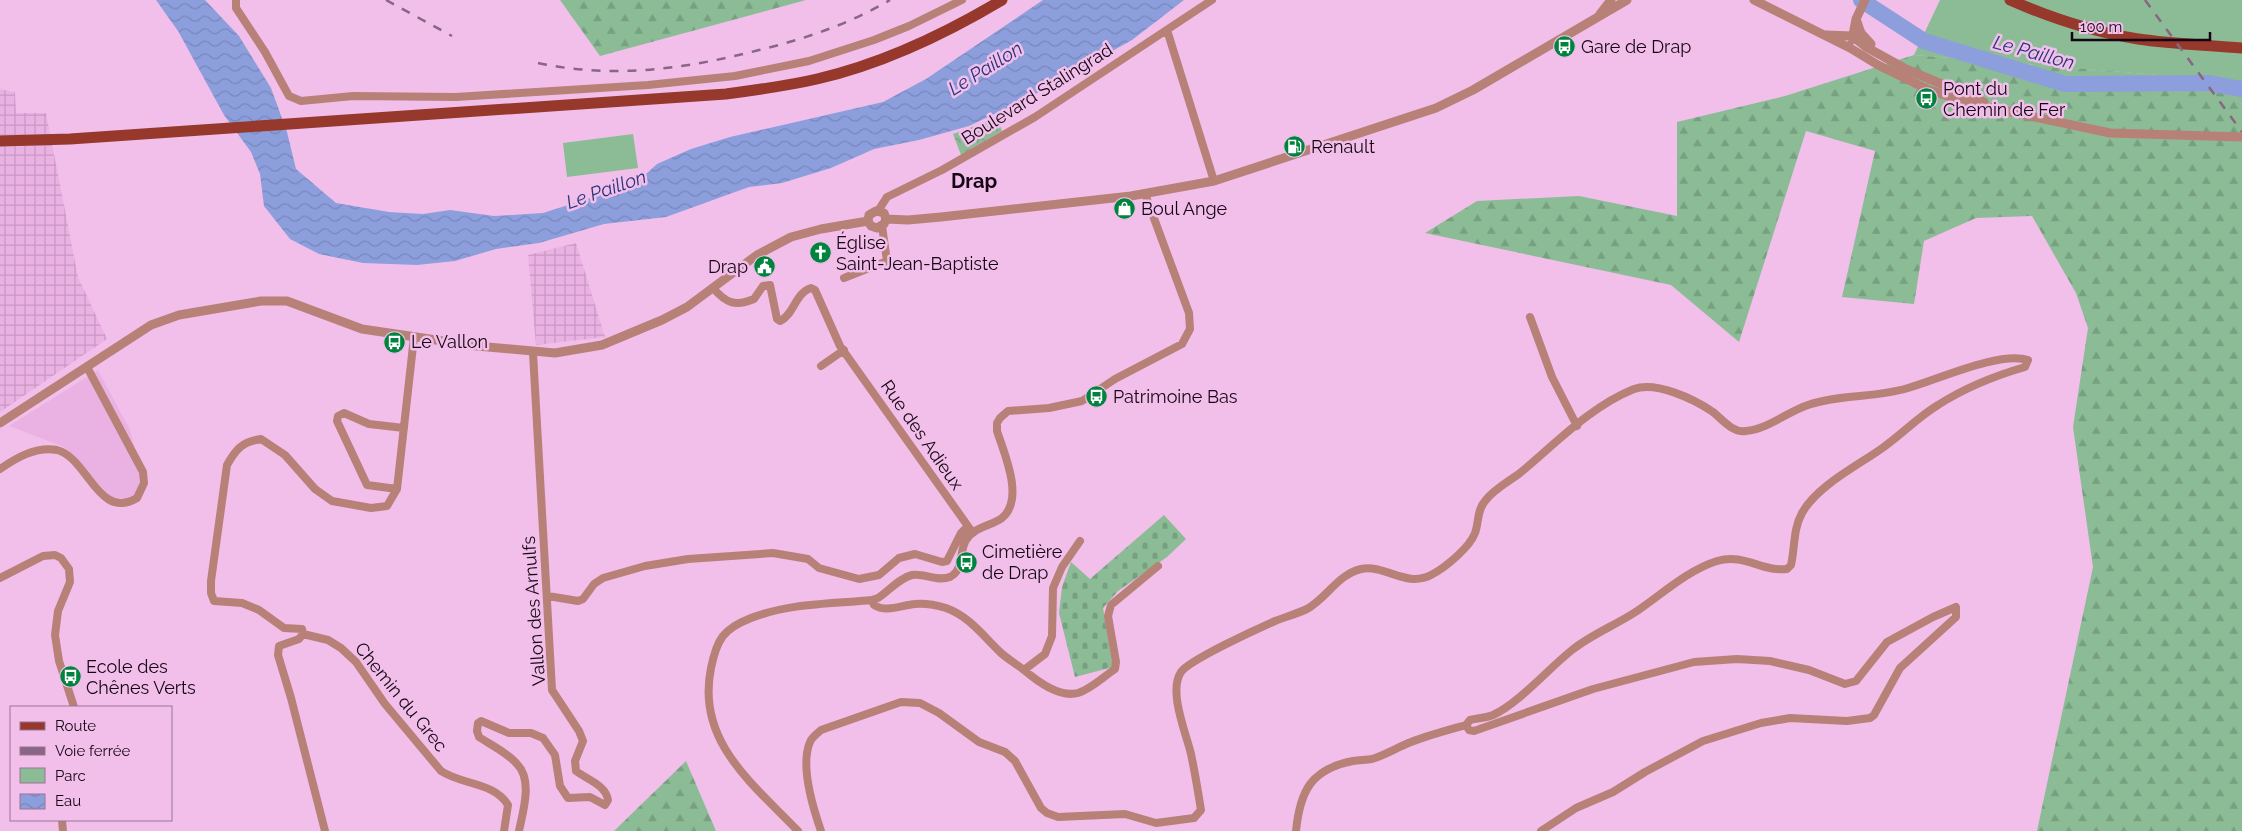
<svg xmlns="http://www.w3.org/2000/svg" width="2242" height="831" font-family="Raleway,sans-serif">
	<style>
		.built { fill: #eab2e3 }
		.industrial { fill: url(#industrial-grid) }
		.green { fill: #8bbc95 }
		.forest { fill: url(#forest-firs) }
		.cemetery { fill: url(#cemetery-stones) }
		.park { fill: url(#park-crowns) }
		.water { fill: url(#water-waves) }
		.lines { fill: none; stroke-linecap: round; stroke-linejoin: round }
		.river { stroke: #8c9fdc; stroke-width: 16 }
		.minor { stroke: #b78177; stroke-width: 8 }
		.tertiary { stroke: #b78177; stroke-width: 9 }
		.primary { stroke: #96382b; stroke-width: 11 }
		.rail { stroke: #886684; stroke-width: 2.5; stroke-dasharray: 9 9; stroke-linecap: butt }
		.labels { text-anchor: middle; stroke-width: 5; stroke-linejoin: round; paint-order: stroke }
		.poi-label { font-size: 18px; fill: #160615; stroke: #f1bfea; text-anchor: start }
		.street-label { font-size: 18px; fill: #160615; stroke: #f1bfea }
		.water-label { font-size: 19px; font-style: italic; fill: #26347b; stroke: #f1bfea }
		.quarter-label { font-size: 20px; font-weight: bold; fill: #160615; stroke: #f1bfea }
	</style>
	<defs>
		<pattern id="industrial-grid" width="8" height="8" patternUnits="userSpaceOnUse" patternTransform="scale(1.25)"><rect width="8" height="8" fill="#eab2e3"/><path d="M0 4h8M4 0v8" fill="none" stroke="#c898c2"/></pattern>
		<pattern id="forest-firs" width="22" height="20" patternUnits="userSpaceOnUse" patternTransform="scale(1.25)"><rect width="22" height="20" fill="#8bbc95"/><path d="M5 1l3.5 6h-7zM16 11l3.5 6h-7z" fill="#77a080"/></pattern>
		<pattern id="cemetery-stones" width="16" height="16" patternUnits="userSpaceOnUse" patternTransform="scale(1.25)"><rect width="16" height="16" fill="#8bbc95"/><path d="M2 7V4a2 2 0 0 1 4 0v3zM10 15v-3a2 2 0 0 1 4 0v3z" fill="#77a080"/></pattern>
		<pattern id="park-crowns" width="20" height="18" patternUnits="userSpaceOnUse" patternTransform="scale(1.25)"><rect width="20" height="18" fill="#8bbc95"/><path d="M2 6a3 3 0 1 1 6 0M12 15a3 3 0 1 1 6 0" fill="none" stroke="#77a080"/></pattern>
		<pattern id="water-waves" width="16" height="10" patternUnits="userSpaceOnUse" patternTransform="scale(1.25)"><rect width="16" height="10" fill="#8c9fdc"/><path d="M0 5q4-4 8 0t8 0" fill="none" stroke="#7887bc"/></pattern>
	</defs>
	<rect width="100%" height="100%" fill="#f1bfea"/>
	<path class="built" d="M98,370L130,430L141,473L136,495L125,498L111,497L64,447L9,426Z"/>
	<path class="industrial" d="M0,89L15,92L16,113H46L78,277L107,339L0,412Z
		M576,243L605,337L536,345L528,255Z"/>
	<path class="green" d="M1940,0H2242V104L2208,79L1914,55Z
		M633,134L638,168L567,177L563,143Z"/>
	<path class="forest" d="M560,0H806L600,56Z
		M1914,55L2209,79L2242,104V831H2037L2093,567L2073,427L2088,328L2076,293L2032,216L1976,218L1924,241L1914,304L1842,297L1875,151L1806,131L1739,342L1671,285L1425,233L1477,201L1579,196L1677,216V122L1785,96Z
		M686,761L716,831H614Z"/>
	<path class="cemetery" d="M1164,515L1186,539L1167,557L1118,591L1103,608L1113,667L1075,677L1059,613L1062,587L1071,562L1090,579Z"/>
	<path class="park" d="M997,118L1002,131L961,155L953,134Z"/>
	<path class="water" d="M156,0H205L239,36L271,88L287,132L296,169L336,203L389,212L423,214L450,210L494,216L543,213L635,184L657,164L691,149L730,137L883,102L926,79L1043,0H1184L1132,40L1030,97L969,126L919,140L874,149L831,168L782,183L749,187L666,217L604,224L539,243L496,249L455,261L417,265L363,263L319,254L290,239L264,206L260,174L251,152L224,115L178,31Z"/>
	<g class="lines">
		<path class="river" d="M1861,0L1924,41L2065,84L2208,83L2242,89"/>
		<path class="minor" d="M236,0V8L265,52L289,96L301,101L353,96L456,97L648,85L735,76L809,61L874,40L909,26L962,0
			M1167,30L1214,181
			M878,211L887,197L942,170L1035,117L1212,0
			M844,278L887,261L882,226
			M713,288C726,303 735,307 754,299L763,286L770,285L777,319L780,321C794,315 795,293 811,288L815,290L840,346L970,529
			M1530,317L1552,377L1577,426
			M821,366L844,350
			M0,469C16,458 36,446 57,450C88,458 98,521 137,498L144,483L143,472L87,367
			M397,489L367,485L337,421L338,416L344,413L369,424L404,428
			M0,578L43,556L55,555L61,558L69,569L70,582L58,611L55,635L59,661L74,707
			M548,596L578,601L583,599L594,584L603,578L645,566L688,559L773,553L808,559L819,568L859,579L879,575L899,558L915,554L942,562L947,561L961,533L968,526
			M872,600L874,605C886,613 902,605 915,604C925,603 936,605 946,608C968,616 981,633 997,649C1004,657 1015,663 1024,670L1045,654L1052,636L1053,588L1062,567L1080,541
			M303,634L302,629L284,628L259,610L242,603L214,601L211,593V581L227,465C236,449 242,442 261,439L285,455L315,489L332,501L371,508L387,506L397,489L414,337
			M303,634L328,640L341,648L356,662L385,704L441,771C462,785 494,782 508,805L504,831
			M303,634L299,639L279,646L278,655L291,698L325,831
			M1024,670C1037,681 1059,698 1078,693C1091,689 1103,677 1115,669L1116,662L1108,616L1111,605L1158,566
			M62,820L63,831
			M519,831C523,811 533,780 517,764C508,753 491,745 479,737L477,731L478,723L481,721L509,733H531L543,738L555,755L560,786L568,798L590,797L605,805L608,800C606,785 586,779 576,771L575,761L583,741L579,731L552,690L533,353
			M798,831C752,783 696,741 711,668C717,639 723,629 751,618C790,603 831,604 872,600L878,598C889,591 899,578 912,575C925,573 937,582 950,577C964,570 959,551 966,540C974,527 991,526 1002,518C1025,499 1004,453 997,431V423L1000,418L1008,411L1049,408L1082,401L1115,379L1182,344L1190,329L1189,313L1145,194
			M821,831C813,808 800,765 810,742C812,737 817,734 821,730L901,702L920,703L939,713L979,742L1005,752L1015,761L1041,808L1047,813L1058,817L1125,814L1156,823L1194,818L1201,810C1198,791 1195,773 1191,754C1186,733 1168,691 1181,672C1189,660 1259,628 1275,621C1285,617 1296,614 1307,609C1327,598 1337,575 1361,569C1385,564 1406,588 1431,575C1445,568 1470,547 1475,533C1479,522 1477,510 1485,501C1494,489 1508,482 1520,473C1555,444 1591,406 1634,389C1656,381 1694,399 1713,412C1722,419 1732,433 1746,431C1768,429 1787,412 1808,405C1840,394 1876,398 1908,388C1937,380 1999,351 2028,360L2025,367C1994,376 1966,387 1938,405C1918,417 1901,435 1881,449C1857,466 1817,486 1802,513C1793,529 1795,548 1791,565L1787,569C1761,572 1745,553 1717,561C1688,570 1662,594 1637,611C1616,625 1592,634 1572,650C1548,669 1519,703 1493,715C1486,718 1478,718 1470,720L1466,725L1469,730L1474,731L1593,689L1694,662L1737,659L1770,661L1809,670L1845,684L1856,681L1887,642L1933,617L1956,607V617L1900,668L1874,715L1870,718L1847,721L1790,718L1761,723L1703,741L1645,772L1613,792L1576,808L1541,831
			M1296,831C1300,791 1311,769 1353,761C1359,760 1366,760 1372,759C1385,755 1398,747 1411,742C1429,735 1448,730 1466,725"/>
		<path class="tertiary" d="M1754,0L1850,48L1878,65L1927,89L1968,103L2110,133L2242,137
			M1600,14L1611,0
			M1856,19L1861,33L1871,44
			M1826,35L1852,36L1866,47L1906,69L1984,102
			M1852,40L1856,19L1865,0
			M886,219L908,220L941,217L1131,196L1214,181L1436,108L1473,90L1627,0
			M868,221L869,215L876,211L884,213L886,219
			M868,221L871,226L877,228L884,224L886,219
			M0,423L151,325L179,315L261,301H287L362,329L477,346L555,353L602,345L662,320L687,307L757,255L791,237L821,229L868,221"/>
		<path class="primary" d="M2010,0C2051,18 2093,32 2138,39C2172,44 2208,45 2242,48
			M0,141L70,139L726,94C756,90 787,86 817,79C882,64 945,34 1002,0"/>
		<path class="rail" d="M386,0L452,36
			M2145,0L2242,132
			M538,63C613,79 686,69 759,50C805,39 849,24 890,0"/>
	</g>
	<defs>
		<symbol id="bus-disc" viewBox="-11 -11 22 22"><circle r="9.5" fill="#00833d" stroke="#f1bfea"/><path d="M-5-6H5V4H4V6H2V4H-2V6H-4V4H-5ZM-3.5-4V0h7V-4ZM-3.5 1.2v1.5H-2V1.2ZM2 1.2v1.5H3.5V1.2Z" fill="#fff"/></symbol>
		<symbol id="fuel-disc" viewBox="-11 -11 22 22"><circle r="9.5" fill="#00833d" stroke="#f1bfea"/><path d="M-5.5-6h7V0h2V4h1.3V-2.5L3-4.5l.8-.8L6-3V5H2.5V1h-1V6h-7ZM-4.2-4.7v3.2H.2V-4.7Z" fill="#fff"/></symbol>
		<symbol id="shop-disc" viewBox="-11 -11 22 22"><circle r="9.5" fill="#00833d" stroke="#f1bfea"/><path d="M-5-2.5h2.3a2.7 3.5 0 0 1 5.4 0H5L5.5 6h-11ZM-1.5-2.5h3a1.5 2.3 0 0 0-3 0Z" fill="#fff"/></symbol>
		<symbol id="church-disc" viewBox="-11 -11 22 22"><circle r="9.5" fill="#00833d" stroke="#f1bfea"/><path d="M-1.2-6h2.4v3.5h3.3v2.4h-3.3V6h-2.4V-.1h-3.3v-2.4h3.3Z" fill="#fff"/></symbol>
		<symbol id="civic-disc" viewBox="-11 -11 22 22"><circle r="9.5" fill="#00833d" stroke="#f1bfea"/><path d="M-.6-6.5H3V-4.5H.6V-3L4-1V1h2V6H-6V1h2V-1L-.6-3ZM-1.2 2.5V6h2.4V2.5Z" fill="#fff"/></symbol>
	</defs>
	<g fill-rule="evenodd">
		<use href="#bus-disc" x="1552" y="34" width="25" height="25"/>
		<use href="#bus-disc" x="1914" y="86" width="25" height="25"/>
		<use href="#fuel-disc" x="1282" y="134" width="25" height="25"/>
		<use href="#shop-disc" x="1112" y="196" width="25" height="25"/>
		<use href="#church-disc" x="808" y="240" width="25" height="25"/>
		<use href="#civic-disc" x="752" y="254" width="25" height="25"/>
		<use href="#bus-disc" x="382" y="330" width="25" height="25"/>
		<use href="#bus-disc" x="1084" y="384" width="25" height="25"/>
		<use href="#bus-disc" x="954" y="550" width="25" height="25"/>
		<use href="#bus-disc" x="58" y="664" width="25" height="25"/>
	</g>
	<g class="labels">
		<g class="poi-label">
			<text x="1581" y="53">Gare de Drap</text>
			<text x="1943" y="95">Pont du<tspan x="1943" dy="21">Chemin de Fer</tspan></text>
			<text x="1311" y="153">Renault</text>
			<text x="1141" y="215">Boul Ange</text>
			<text x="836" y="249">Église<tspan x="836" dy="21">Saint-Jean-Baptiste</tspan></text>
			<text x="748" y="273" text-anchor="end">Drap</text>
			<text x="411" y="348">Le Vallon</text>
			<text x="1113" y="403">Patrimoine Bas</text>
			<text x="982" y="558">Cimetière<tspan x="982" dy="21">de Drap</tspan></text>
			<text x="86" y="673">Ecole des<tspan x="86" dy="21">Chênes Verts</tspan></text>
		</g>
		<g class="street-label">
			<text transform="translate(1037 94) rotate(-32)" y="6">Boulevard Stalingrad</text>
			<text transform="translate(922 435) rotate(55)" y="6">Rue des Adieux</text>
			<text transform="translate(534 611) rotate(-94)" y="6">Vallon des Arnulfs</text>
			<text transform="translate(401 697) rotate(51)" y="6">Chemin du Grec</text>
		</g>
		<g class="water-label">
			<text transform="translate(2034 52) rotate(15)" y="7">Le Paillon</text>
			<text transform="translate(985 68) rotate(-32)" y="7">Le Paillon</text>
			<text transform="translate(606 189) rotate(-19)" y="7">Le Paillon</text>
		</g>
		<g class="quarter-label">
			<text x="974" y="188">Drap</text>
		</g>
	</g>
	<rect x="10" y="706" width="162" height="115" fill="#f1bfea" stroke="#997595"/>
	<rect x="20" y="722" width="25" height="8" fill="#96382b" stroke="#997595"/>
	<text x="55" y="731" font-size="15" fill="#160615">Route</text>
	<rect x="20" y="747" width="25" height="8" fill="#886684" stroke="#997595"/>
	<text x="55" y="756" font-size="15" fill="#160615">Voie ferrée</text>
	<rect x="20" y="768" width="25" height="15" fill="#8bbc95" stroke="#997595"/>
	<text x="55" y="781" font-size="15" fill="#160615">Parc</text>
	<rect x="20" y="794" width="25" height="15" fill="url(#water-waves)" stroke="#997595"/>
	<text x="55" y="806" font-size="15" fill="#160615">Eau</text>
	<path d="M2072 32v8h138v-8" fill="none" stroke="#160615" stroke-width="2.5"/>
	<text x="2080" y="32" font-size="15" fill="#160615" stroke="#f1bfea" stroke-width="4" paint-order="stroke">100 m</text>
</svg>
